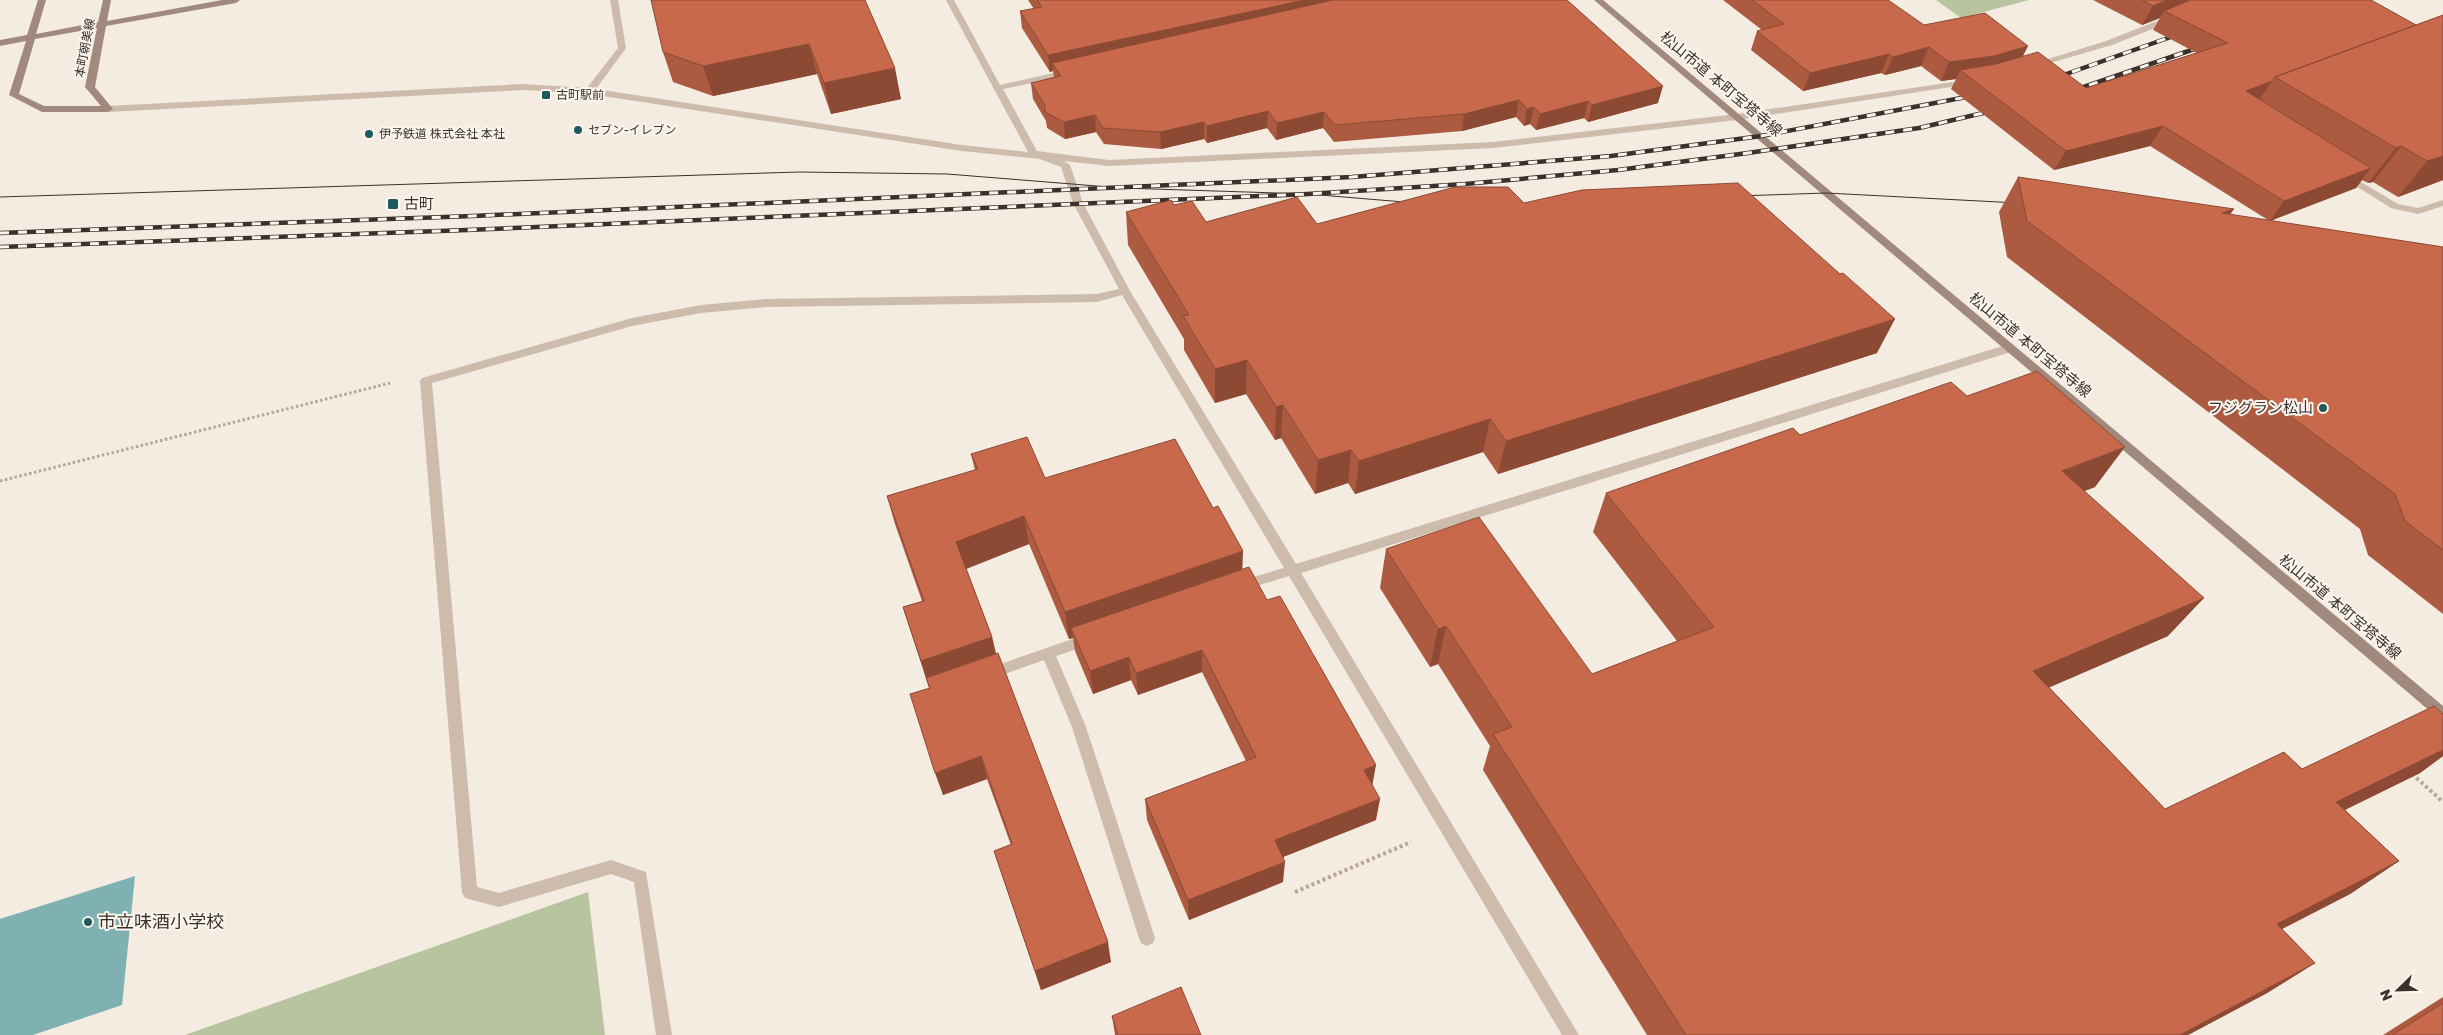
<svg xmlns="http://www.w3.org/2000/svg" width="2443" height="1035" font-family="'Golos Text','Noto Sans JP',sans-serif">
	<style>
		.green { fill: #b8c4a0 }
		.water { fill: #7fb0b2 }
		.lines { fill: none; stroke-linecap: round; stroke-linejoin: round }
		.path-far1 { stroke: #b9a596; stroke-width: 3; stroke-dasharray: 2.5 2.5; stroke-linecap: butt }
		.path { stroke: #b9a596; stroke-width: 4; stroke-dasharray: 3 3; stroke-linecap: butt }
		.street { fill: #cdbbac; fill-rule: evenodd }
		.secondary { fill: #a18a7d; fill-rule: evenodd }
		.tram { stroke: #3b302b; stroke-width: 1 }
		.rail-casing { stroke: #3b302b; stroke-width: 4.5 }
		.rail { stroke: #fbf5ee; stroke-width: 3; stroke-dasharray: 9; stroke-linecap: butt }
		.wall { fill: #ac5a40 }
		.shaded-wall { fill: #8c4a34 }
		.building { fill: #c8694b; stroke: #8c4a34 }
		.poi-dot { fill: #1f5a5e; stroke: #fbf5ee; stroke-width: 2 }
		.labels { text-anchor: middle; stroke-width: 4; stroke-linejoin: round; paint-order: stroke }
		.far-street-label { font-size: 12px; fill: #3b302b; stroke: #fbf5ee }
		.far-poi-label { font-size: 12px; fill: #3b302b; stroke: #fbf5ee; text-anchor: start }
		.street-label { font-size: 15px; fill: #3b302b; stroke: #fbf5ee }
		.poi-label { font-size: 15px; fill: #3b302b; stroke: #fbf5ee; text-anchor: start }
		.near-poi-label { font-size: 18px; fill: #3b302b; stroke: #fbf5ee; text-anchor: start }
	</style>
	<rect width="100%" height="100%" fill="#f4ebe1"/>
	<path class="green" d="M1936,0H2029L1961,18Z
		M588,892L605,1035H185Z"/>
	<path class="water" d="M135,876L122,1005L33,1035H0V919Z"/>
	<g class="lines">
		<path class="path-far1" d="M0,481L390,383"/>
		<path class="path" d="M2412,774L2443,802
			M1295,892L1411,842"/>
		<path class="street" d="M610,0H618L626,48L596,89L962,145L1028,152L946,0H954L1000,85L1071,69L1076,72L1071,75L1003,89L1037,151L1109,160L1493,142L1737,114L1973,79V83L1970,84L1737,120L1493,148L1109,166L1064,161L1070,165L1083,203L1130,291L1296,564L2006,345H2014L2016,348L2014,351L1301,573L1579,1035H1562L1289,576L1241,591L1236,590L1234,586L1236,582L1284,568L1122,295L1097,302L766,307L701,313L632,326L432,383L477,887L499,893L611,860L646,872L672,1035H656L634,882L611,874L499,907L465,898L462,893L420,381L422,378L632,318L701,305L766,299L1097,294L1119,289L1073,203L1061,167L1040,159L962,151L590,94L524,90L108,112L103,109L108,106L524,84L587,88L618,48Z
			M2172,15L2176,18L2175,20L2112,45L2033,68L2029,65L2106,41Z
			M2346,173L2398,204L2418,208L2443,200V206L2418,214L2391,208L2343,178L2341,176Z
			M1090,633L1095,635L1097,639L1095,643L1056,656L1086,727L1155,938L1153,943L1147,946L1141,943L1139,938L1072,727L1044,660L988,680L983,678L981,674L983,670Z"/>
		<path class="secondary" d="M38,0H46L36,34L98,22L103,0H111L107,21L222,0H240L236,3L106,26L95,87L113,109L108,112H42L9,95L26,41L0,46V40L27,35ZM97,28L85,87L101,106H44L19,94L35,39Z
			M1594,0H1603L2443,706V720L2438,718Z"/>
		<path class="tram" d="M1738,196L1826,193L2018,203
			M0,197L799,172L947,174L1122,188L1308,194L1416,203"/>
		<defs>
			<path id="rail" d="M2055,78L2182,33
				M2072,91L2206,45
				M0,233L473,216L1352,177L1611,156L1761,136L1977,95
				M0,247L467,230L1308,194L1465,184L1618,170L1748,153L1919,128L1996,110"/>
		</defs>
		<use href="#rail" class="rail-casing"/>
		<use href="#rail" class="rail"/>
	</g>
	<path class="wall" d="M865,0L901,99L831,114L817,74L713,96L673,82L663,52Z
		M1028,0H1567L1658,103L1588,122L1584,118L1536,130L1530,124L1524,126L1516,117L1462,131L1334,142L1323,128L1276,140L1267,128L1207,143L1204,139L1161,149L1104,144L1096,132L1065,139L1047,128L1046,121L1033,99L1031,83L1054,77L1053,71L1050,72L1022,28L1020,11L1034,9Z
		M1723,0H1888L1924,25L2023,57L2086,88L2197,53L2153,30L2160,18L2142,25L2093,0H2371L2416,25L2443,15V180L2398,197L2373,182L2368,183L2362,180L2356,188L2270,221L2443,247V614L2368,555L2360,529L2007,257L1999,212L2018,177L2230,215L2268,220L2150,146L2054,170L1951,89L1956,79L1941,81L1921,66L1885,75L1881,73L1803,91L1751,50L1757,31L1762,30Z
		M1524,203L1877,353L1498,474L1483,452L1355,494L1348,483L1315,494L1281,438L1275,440L1246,394L1215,403L1184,350V339L1128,245L1126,212L1174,205L1206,222L1317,224Z
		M1967,396L2095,487L2084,491L2168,636L2049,687L2165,809L2302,769L2443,714V756L2420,773L2345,810L2399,861L2350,894L2282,929L2315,963L2267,993L2188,1035H1647L1483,770L1490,746L1438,664L1430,667L1380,588L1386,549L1592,674L1677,641L1593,532L1606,493L1800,435Z
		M971,454L1045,478L1242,570L1372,785L1376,820L1283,857V882L1189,920L1147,820L1145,799L1246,761L1202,672L1138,695L1131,680L1093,694L1075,651L1073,638L1069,639L1029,544L966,569L992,637L996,654L1111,962L1041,990L1001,872L994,851L1011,845L987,779L943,795L929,688L903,607L922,601L895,524L887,496L975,470Z
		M2443,997V1035H2383Z
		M1112,1016L1201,1035H1115Z"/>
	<path class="shaded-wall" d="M1305,0H1379L1052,63L1053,71L1050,72L1048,55Z
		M2167,0H2204L2164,11L2160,18L2142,25L2153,6Z
		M809,44L817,74L713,96L703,66Z
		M2028,46L2019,64L1960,70L1956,79L1941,81L1949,62Z
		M1929,47L1921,66L1885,75L1893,57Z
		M1889,54L1881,73L1803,91L1810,73Z
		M895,68L901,99L831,114L824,83Z
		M2272,81L2259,100L2246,91Z
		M1663,86L1658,103L1588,122L1592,105Z
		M1519,100L1516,117L1462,131L1464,114Z
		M1588,101L1584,118L1536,130L1540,114Z
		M1534,107L1530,124L1524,126L1527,109Z
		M1268,111L1267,128L1207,143V126Z
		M1324,112L1323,128L1276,140L1277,123Z
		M1095,115L1096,132L1065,139L1064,122Z
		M1204,122V139L1161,149L1160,132Z
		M2163,126L2150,146L2054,170L2066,151Z
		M2401,146L2373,182L2368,183L2396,148Z
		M2443,156V180L2398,197L2427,161Z
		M2371,168L2356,188L2270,221L2284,201Z
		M2234,209L2209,244L2222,213Z
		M1895,319L1877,353L1498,474L1506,441Z
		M1247,360L1246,394L1215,403V369Z
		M1283,405L1281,438L1275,440L1276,407Z
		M1490,419L1483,452L1355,494L1359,461Z
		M2125,447L2095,487L2034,510L2062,471Z
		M1351,450L1348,483L1315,494L1318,460Z
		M1024,516L1029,544L963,570L956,542Z
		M1243,551L1242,579L1071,628L1073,638L1069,639L1065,612Z
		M2204,598L2168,636L2002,708L2033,671Z
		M1446,626L1438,664L1430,667L1438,629Z
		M992,637L998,663L929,687L921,661Z
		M1202,650V672L1138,695L1136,673Z
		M1129,657L1131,680L1093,694L1090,671Z
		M2443,750V756L2420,773L2291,836L2336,802Z
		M981,756L987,779L943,795L935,773Z
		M1376,765L1372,787L1364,770Z
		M1380,799L1376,820L1273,861L1275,840Z
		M2399,861L2350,894L2231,955L2277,924Z
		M1285,862L1283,882L1189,920L1188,900Z
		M1108,942L1111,962L1041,990L1035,971Z
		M2315,963L2267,993L2188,1035H2180Z"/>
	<path class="building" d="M651,0H865L895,68L824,83L809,44L703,66L663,52Z
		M1037,0H1305L1048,55L1020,11L1042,7Z
		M1333,0H1567L1663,86L1592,105L1588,101L1540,114L1534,107L1527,109L1519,100L1464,114L1335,125L1324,112L1277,123L1268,111L1207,126L1204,122L1160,132L1103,128L1095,115L1064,122L1045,112V105L1031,83L1061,76L1052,63Z
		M1752,0H1888L1924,25L1985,13L2028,46L1994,56L1949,62L1929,47L1893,57L1889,54L1810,73L1757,31L1784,24Z
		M2142,0H2167L2153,6Z
		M2190,0H2371L2416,25L2275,77L2272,81L2246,91L2371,168L2284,201L2163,126L2066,151L1960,70L1996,64L2038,52L2086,88L2228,43L2164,11Z
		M2443,15V156L2427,161L2401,146L2396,148L2275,77Z
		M2018,177L2234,209L2222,213L2443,247V550L2405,521L2395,494L2027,221Z
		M1738,183L1840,274L1843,273L1895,319L1506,441L1490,419L1359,461L1351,450L1318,460L1283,405L1276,407L1247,360L1215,369L1183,316L1189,315L1126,212L1171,200L1174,205L1192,201L1206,222L1297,197L1317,224L1455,187H1508L1524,203L1582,190Z
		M2037,371L2125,447L2062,471L2204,598L2033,671L2165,809L2284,752L2302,769L2434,706L2443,714V750L2336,802L2399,861L2277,924L2315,963L2180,1035H1686L1493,734L1512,727L1446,626L1438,629L1386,549L1479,517L1592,674L1714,627L1606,493L1793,428L1800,435L1951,382L1967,396Z
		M1027,437L1045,478L1175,439L1213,508L1218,506L1243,551L1065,612L1024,516L956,542L992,637L921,661L903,607L924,601L887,496L978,469L971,454Z
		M1249,567L1267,600L1280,596L1376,765L1364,770L1380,799L1275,840L1285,862L1188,900L1145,799L1256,757L1202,650L1136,673L1129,657L1090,671L1071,628Z
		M998,653L1108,942L1035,971L994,851L1012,844L981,756L935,773L910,694L930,688L926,678Z
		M1181,987L1201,1035H1118L1112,1016Z
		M2443,1003V1035H2392Z"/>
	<g class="poi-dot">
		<rect x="541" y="90" width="10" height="10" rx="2.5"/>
		<circle cx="578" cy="130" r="5"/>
		<circle cx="369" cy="134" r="5"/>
		<rect x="387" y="198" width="12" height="12" rx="2.5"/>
		<circle cx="2323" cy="408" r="5"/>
		<circle cx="88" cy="922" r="5"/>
	</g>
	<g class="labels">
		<g class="far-street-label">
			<text transform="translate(85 48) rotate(-79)" y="4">本町朝美線</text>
		</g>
		<g class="far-poi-label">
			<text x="556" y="99">古町駅前</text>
			<text x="588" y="134">セブン-イレブン</text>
			<text x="379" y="138">伊予鉄道 株式会社 本社</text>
		</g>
		<g class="street-label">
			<text transform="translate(1721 84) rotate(40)" y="5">松山市道 本町宝塔寺線</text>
			<text transform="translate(2030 345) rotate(40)" y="5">松山市道 本町宝塔寺線</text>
			<text transform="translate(2340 607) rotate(40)" y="5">松山市道 本町宝塔寺線</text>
		</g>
		<g class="poi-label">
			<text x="404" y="209">古町</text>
			<text x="2313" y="413" text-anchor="end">フジグラン松山</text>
		</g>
		<g class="near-poi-label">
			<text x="98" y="928">市立味酒小学校</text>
		</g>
	</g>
	<g transform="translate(2398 990) rotate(247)" stroke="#fbf5ee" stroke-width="4" paint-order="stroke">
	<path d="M0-4L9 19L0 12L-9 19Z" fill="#3b302b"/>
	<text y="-8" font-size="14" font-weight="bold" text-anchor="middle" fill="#3b302b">N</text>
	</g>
</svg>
